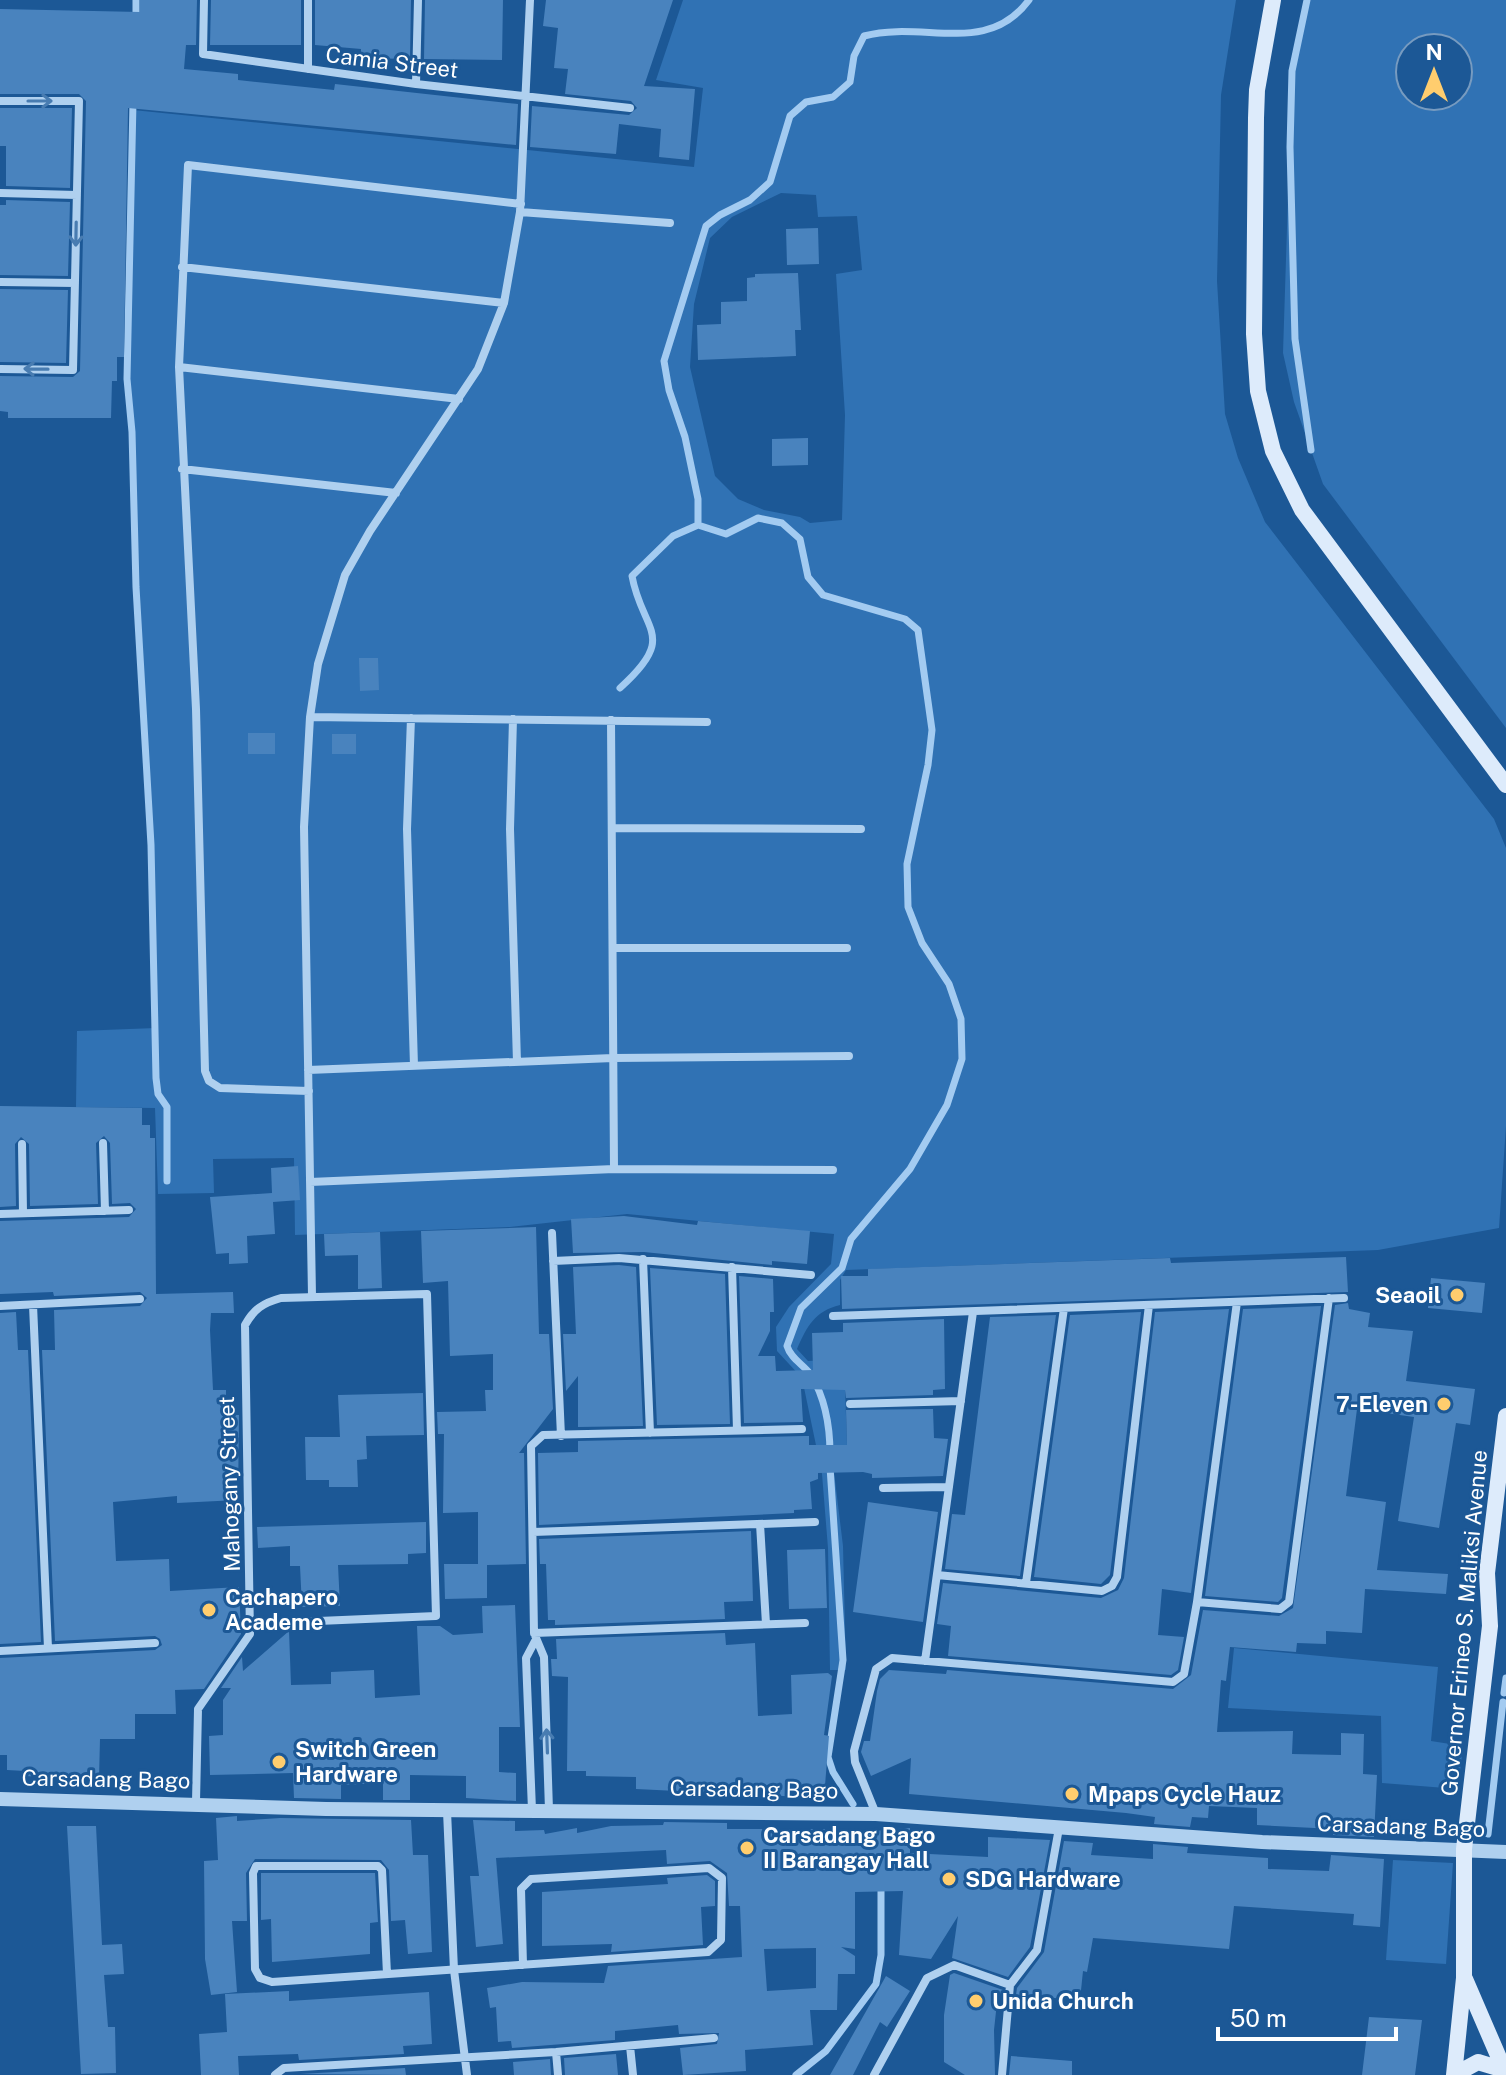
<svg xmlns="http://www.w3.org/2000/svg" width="1506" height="2075" font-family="'Public Sans',sans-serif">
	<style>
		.green { fill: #3072b4; fill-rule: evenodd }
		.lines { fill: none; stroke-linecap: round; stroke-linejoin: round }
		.stream { stroke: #a3cbf1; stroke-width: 7 }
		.building { fill: #4983be; fill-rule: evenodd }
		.minor { stroke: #afd0ef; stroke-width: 8 }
		.tertiary { stroke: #afd0ef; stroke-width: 14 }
		.secondary { stroke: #ddebfb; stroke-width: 16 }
		.oneway { stroke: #487cb1 }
		.poi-dot { fill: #ffcd6e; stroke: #1c5896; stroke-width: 3 }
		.labels { text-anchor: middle; stroke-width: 6; stroke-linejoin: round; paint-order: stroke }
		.street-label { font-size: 22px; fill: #fff; stroke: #1c5896 }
		.poi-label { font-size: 22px; font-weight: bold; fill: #fff; stroke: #1c5896; text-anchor: start }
	</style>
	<rect width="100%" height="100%" fill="#1c5896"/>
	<path class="green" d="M683,0H1236L1221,95L1217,281L1225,414L1238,458L1265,522L1494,819L1506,848V1126L1499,1228L1378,1250L846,1270L840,1280V1305C815,1311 807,1326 797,1349L808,1361L827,1360L845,1387L847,1445L834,1472L843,1546L846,1670H830L828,1548L822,1474L802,1378L777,1351L776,1327L789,1307L831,1264L834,1234L627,1214L510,1227L295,1235L294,1158L213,1159L214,1193L158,1194L155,1108L76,1107L77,1031L156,1028L151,845L136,587L132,432L127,379L133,110L694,167L703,88L656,80ZM781,193L816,195L818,217L857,216L862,270L836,274L845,415L842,520L810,523L800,517L764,510L738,499L715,476L690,367L694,304L710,238L732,217Z
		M1307,0H1506V728L1323,484L1294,402L1283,353L1292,71ZM1458,48V96H1410V48Z
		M1234,1648L1438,1667L1431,1741L1463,1746L1458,1789L1382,1783L1381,1716L1228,1708Z
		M1393,1860L1453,1863L1446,1964L1386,1960Z"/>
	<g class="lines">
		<path class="stream" d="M1307,0L1292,71L1290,147L1295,339L1311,450
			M136,18V0
			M133,102L127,379L132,432L136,587L151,845L156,1078L158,1094L167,1107V1181
			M620,688C679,635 642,632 632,576L673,536L698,525
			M830,1454C830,1428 825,1398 811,1375C803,1364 791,1359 787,1346L801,1308L842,1268L851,1239L910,1169L947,1105L962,1059L961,1019L949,984L922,943L908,907L907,864L928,765L932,730L918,630L905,619L823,595L808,577L800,539L782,523L758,518L726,534L698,525V499L685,437L669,390L664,361L706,226L720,215L750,200L770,182L790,116L806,102L833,97L850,82L854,56L864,36C924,20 987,57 1029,0
			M830,1467L843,1660L828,1757L833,1772L853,1804
			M1504,1693L1506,1678
			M1488,1834L1503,1702
			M796,2075L826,2051L876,1984L881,1955V1886"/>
	</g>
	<path class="building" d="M140,0H197L196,45H186L184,69L238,74V80L334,90L335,84L518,104L516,145L128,108L124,357H117V381H112L111,418H8V412L0,411V376L73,377L80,371L86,101L79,94H0V9L140,12Z
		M211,0H301V45H210Z
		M315,0H411L410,59L361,58V49L315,45Z
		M425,0H503L502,60L424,59Z
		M546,0H673L644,86L695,89L689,160L659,157L661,129L619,124L616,154L530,147L532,106L629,115L637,108L631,101L565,94L568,69L554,68L558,28L543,26Z
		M0,108H72L70,188L6,186V146H0Z
		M6,200L70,202L68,276L0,275V205H6Z
		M818,228L819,264L787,265L786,229Z
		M798,273L801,330H795L796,356L698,360L697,325L721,324V302L747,301V278L755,277V274Z
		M0,289L68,290L66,363L0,362Z
		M808,438V465L772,466V439Z
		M359,658H378L379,690L360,691Z
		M248,733H275V754H248Z
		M332,734H356V754H332Z
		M0,1106L142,1108V1125H150V1138H155L156,1294L233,1292L234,1313H211L210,1330L213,1390H226V1404H234V1415H239L238,1500L177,1503V1496L113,1502L116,1561L169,1559L170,1591L239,1587L241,1634L204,1689L175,1690L176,1714H135V1739H100L99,1779L24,1776L25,1771L7,1770V1755H0V1658L155,1650L162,1645L160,1639L155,1636L55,1641L42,1350H55L54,1310L140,1306L147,1298L140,1292L54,1296L53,1292L0,1294V1221L129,1217L136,1209L130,1203L112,1204L110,1143L104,1136L96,1143L98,1204L30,1206L29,1144L21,1137L15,1144L16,1206L0,1207Z
		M298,1166L300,1200L273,1202L275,1234L247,1236L248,1263L229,1264V1253L216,1254L210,1197L272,1193L271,1168Z
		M624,1216L697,1225L698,1221L810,1231L807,1264L772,1261V1265L644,1252L573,1253L571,1219Z
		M536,1227L539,1334H549L553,1409L519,1453H524L526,1564L487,1565V1598L445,1599L444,1564H478V1512L443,1513L444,1434H438L437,1412L486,1411L485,1390H493V1354L450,1356L448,1281L423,1283L421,1231Z
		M380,1232L382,1288L358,1289V1255L325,1256L324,1234Z
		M1346,1257L1348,1292L842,1309L841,1276H868V1269L1170,1258L1171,1263Z
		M619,1265L636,1267L643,1426L578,1427V1376L566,1391L563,1334H576L573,1267Z
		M650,1268L725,1274L730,1424L657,1425Z
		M739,1276L773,1279L774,1312H770V1331L758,1356H775L776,1371L813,1370L812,1333L843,1332V1323L944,1319L945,1389L933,1390V1395L846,1398L845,1390L801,1389L803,1422L744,1423Z
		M1431,1278L1485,1283L1482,1313L1428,1308Z
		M1348,1303L1349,1309L1370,1313L1368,1327L1413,1331L1406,1381L1475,1389L1470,1425L1456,1423L1439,1528L1398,1521L1414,1417L1357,1409L1346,1496L1386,1502L1377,1570L1448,1574L1446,1594L1365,1589L1362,1633L1326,1631V1644L1297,1643L1296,1652L1230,1647L1226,1681L1221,1680L1217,1732L1293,1731L1292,1754L1341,1755V1733L1364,1734L1363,1774L1377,1775L1374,1837L1333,1835L1334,1829L1257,1825V1808L1209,1806L1208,1818L1192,1817L1190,1827L1154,1824L1155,1817L1126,1813L909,1794L911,1758L871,1776L861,1752L864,1741H870L877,1691L880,1679L889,1670L946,1674L947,1670L1173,1689L1191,1675L1203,1610L1279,1616L1293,1608L1335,1305Z
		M1321,1306L1282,1598L1278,1602L1205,1596L1243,1309Z
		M1229,1309L1191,1593L1162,1589L1158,1635L1184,1637L1178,1670L1171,1675L948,1656L951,1626L937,1624L943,1583L1101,1598L1118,1590L1124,1578L1155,1312Z
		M16,1312L18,1350H28L41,1642L0,1644V1313Z
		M1141,1312L1110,1575L1101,1584L1034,1577L1070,1315Z
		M1056,1315L1020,1576L945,1569L952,1514L965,1515L990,1317Z
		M423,1393L424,1435L366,1436L367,1459L357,1460L358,1487H329V1480H306L305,1437H340L338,1395Z
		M933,1409L934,1438L948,1439L943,1476L872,1478V1474L863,1472L818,1473V1479L810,1482L812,1509L794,1510V1513L539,1525L538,1453L578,1452V1441L804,1436H809V1445H847L846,1410Z
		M868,1502L938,1512L923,1622L853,1612Z
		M426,1522V1553L408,1554V1564L338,1565L340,1606L302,1607L300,1566H290V1546L258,1548L257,1527Z
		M751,1531L753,1601L724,1602L725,1619L555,1625V1620H548L546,1564H540L539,1539Z
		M825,1549L827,1608L789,1609L787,1550Z
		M515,1605L520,1727H499V1772L516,1773V1801L466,1798V1776L410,1775V1800H383V1783L341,1785V1799L294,1798L293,1773L210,1775L209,1736L223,1735V1700L231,1688H221L242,1657L243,1671L289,1631L291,1685L331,1684V1672L374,1670L375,1698L420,1695L417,1626H440L453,1635L483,1633L482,1606Z
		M725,1633L726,1645L755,1643L758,1716L792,1714L791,1675L828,1673L832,1676L824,1735L829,1736L824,1798L636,1789V1777L586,1776V1771H567L568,1677L552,1676L551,1659H557L556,1639Z
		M237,1816V1821L280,1818L411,1820L413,1855H428L432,1952L408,1954L405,1920L391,1921L389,1870L381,1860L255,1859L246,1873L247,1921H232L237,1992L211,1995L205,1959L204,1861L218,1860L216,1818Z
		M473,1820L515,1821V1831L544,1830L545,1834L577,1828V1833L611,1826L663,1825L664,1822L727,1823V1829H824L837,1834L910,1828V1853L988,1857V1837L1050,1840L1030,1947L1008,1977L952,1958L958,1916L931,1959L899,1955L903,1891L855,1892V1949L841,1947L855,1956V1974H838L837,2010H810L813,2045L745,2050L746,2071L683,2075L680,2048L717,2044L719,2033L679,2034L678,2025L615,2031V2040L512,2048L511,2041L498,2042L496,2007L490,2008L487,1988L522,1982L604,1983L608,1966L742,1957L740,1906H729L727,1873L710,1861L667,1864L666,1850L496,1858L503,1944L476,1947L470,1876H479ZM816,1948V1988L767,1991L764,1949Z
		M67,1826H96L102,1945L122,1944L124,1974L104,1975L108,2027H115L116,2073L81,2074Z
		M1064,1841L1093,1843L1091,1855L1153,1859V1844L1188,1847L1187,1853L1268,1858V1869L1329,1871L1331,1855L1384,1859L1380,1927L1353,1925L1354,1914L1234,1906L1229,1949L1093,1938L1087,1972L1083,1971L1080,2000L1016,1995L1017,1988L1044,1952Z
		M261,1873H375L378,1922L370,1923V1954L272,1962L271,1919L261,1920Z
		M707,1875L715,1881V1906L701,1907L703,1945L611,1952L612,1944L542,1946V1892L668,1884L667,1878Z
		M954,1973L1003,1990L1002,1994L998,1993L994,2030L995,2075H965L944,2062V2015L950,1975Z
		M886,1976L910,1991L887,2027L880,2022L853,2075H830Z
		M289,1991V2001L429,1992L432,2044L403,2046L404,2054L299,2060L298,2054L238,2056L239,2075H201L199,2034L227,2032L225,1994Z
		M1369,2017L1422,2020L1415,2075H1362Z
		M616,2054L618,2075H565L564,2058Z
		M1011,2056L1072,2061V2075H1009Z
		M550,2059L551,2075H514L513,2062Z
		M405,2068L406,2075L300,2074Z"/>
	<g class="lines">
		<path class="minor" d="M204,0L203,54L416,84L630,108
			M308,69V0
			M416,84L418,0
			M0,101H79L73,370L0,369
			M0,193L77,195
			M520,212L670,223
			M182,267L504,303
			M0,282L75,283
			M179,367L459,399
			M182,469L396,493
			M310,717L707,722
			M411,718L407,829L414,1066
			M513,719L510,829L517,1062
			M611,720L614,1169
			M612,828L861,829
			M613,948H847
			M308,1070L613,1058L849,1056
			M309,1091L220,1088L209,1081L205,1071L196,709L179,367L188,165L521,204
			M103,1143L105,1211
			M22,1144L23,1213
			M310,1182L614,1169L833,1170
			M0,1214L129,1210
			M552,1233L561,1436
			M643,1259L650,1433
			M553,1261L619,1258L811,1275
			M732,1267L737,1430
			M312,1296L304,827L310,717L318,664L345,575L370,531L478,369L504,303L520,212L530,0
			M33,1305L48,1648
			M0,1306L140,1299
			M833,1316L1344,1298
			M850,1404L961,1401
			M883,1488L949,1487
			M760,1524L766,1624
			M533,1532L815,1522
			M937,1575L1102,1591L1112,1586L1117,1577L1149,1305
			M1026,1583L1064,1308
			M1197,1602L1280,1609L1289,1602L1329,1298
			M534,1633L805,1623
			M0,1651L155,1643
			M925,1661L973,1312
			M196,1802L198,1709L250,1634L245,1325C254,1309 263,1303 281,1298L427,1294L436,1616L251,1624
			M532,1810L526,1658L535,1641
			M549,1810L544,1657L534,1633L531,1446L543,1435L802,1429
			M447,1811L454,1970L467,2075
			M876,1814L855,1762L854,1751L876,1669L892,1658L1173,1682L1184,1674L1197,1602L1237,1302
			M387,1974L382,1870L378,1866H256L253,1873L255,1969L260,1978L272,1982C417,1972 563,1962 708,1952L721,1940L722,1878L709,1868L531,1879L521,1889L523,1965
			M630,2046L633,2075
			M556,2052L558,2075
			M275,2075L284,2068L556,2052L714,2038
			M874,2075L927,1978L954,1965L1010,1985
			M1002,2075L1010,1985L1037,1950L1059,1828"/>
		<path class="tertiary" d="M0,1799L326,1809L876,1814L1262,1842L1506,1852"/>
		<path class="secondary" d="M1273,0L1257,90L1256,118L1254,334L1258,391L1273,451L1302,510L1506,785
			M1465,1979L1506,2074
			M1454,2075L1464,1978V1849L1490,1626L1487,1573L1506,1416
			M1454,2075L1478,2062L1504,2070"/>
	</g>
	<defs><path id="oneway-shaft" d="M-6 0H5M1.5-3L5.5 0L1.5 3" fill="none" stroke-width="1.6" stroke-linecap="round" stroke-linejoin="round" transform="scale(2)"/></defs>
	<g class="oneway">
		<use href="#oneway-shaft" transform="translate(40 101)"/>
		<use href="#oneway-shaft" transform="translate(76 234) rotate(91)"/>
		<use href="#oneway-shaft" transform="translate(36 369) rotate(-179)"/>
		<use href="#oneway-shaft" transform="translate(547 1741) rotate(-92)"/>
	</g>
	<g class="poi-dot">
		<circle cx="1457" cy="1295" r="8"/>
		<circle cx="1444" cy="1404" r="8"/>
		<circle cx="209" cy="1610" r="8"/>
		<circle cx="279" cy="1762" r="8"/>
		<circle cx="1072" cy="1794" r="8"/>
		<circle cx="747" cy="1848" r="8"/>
		<circle cx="949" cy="1879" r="8"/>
		<circle cx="976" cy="2001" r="8"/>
	</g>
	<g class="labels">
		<g class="street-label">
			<text transform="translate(392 62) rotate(7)" y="8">Camia Street</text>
			<text transform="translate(229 1484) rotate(-92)" y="8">Mahogany Street</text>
			<text transform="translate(1464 1623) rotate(-85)" y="8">Governor Erineo S. Maliksi Avenue</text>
			<text transform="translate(106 1779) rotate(1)" y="8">Carsadang Bago</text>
			<text transform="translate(754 1789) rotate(1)" y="8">Carsadang Bago</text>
			<text transform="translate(1401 1826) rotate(2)" y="8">Carsadang Bago</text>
		</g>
		<g class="poi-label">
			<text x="1441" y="1303" text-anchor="end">Seaoil</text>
			<text x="1428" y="1412" text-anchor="end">7-Eleven</text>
			<text x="225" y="1605">Cachapero<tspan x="225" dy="25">Academe</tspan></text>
			<text x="295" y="1757">Switch Green<tspan x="295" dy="25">Hardware</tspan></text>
			<text x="1088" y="1802">Mpaps Cycle Hauz</text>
			<text x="763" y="1843">Carsadang Bago<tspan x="763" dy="25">II Barangay Hall</tspan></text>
			<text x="965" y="1887">SDG Hardware</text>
			<text x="992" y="2009">Unida Church</text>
		</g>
	</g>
	<g transform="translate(1434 72)"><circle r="38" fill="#1c5896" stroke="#779bc0" stroke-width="2"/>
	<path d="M0-6L14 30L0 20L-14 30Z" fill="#ffcd6e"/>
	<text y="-12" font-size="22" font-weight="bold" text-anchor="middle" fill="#ffffff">N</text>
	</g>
	<path d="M1218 2027v12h178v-12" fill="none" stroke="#ffffff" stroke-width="4"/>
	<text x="1230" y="2027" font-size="24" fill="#ffffff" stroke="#1c5896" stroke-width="6" paint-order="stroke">50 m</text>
</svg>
